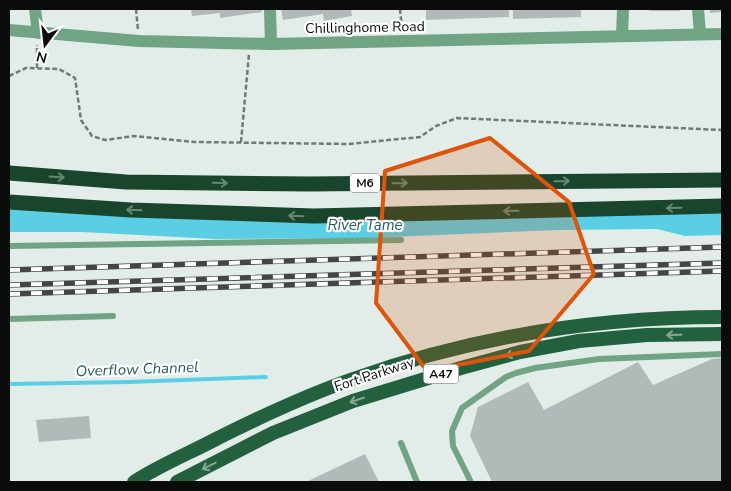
<svg xmlns="http://www.w3.org/2000/svg" width="731" height="491" font-family="'Nunito Sans',sans-serif">
	<style>
		.water { fill: #59cee5 }
		.lines { fill: none; stroke-linecap: round; stroke-linejoin: round }
		.stream { stroke: #59cee5; stroke-width: 4 }
		.building { fill: #afbab9 }
		.path { stroke: #717875; stroke-width: 2.5; stroke-dasharray: 5 2.5; stroke-linecap: butt }
		.service { stroke: #70a482; stroke-width: 6 }
		.minor { stroke: #70a482; stroke-width: 12 }
		.primary { stroke: #23603d; stroke-width: 14 }
		.motorway { stroke: #18452b; stroke-width: 15 }
		.rail-casing { stroke: #424745; stroke-width: 5.5 }
		.rail { stroke: #fff; stroke-width: 4; stroke-dasharray: 11; stroke-linecap: butt }
		.oneway { stroke: #698675 }
		.oneway2 { stroke: #86a894 }
		.marked { fill: #dd550c; fill-opacity: 0.2; stroke: #dd550c; stroke-width: 4; stroke-linejoin: round }
		.labels { text-anchor: middle; stroke-width: 4.5; stroke-linejoin: round; paint-order: stroke }
		.shield { fill: #fff; stroke: #535554; stroke-width: 1 }
		.shield-label { font-size: 12px; font-weight: bold; fill: #090c0b }
		.street-label { font-size: 14px; fill: #090c0b; stroke: #fff }
		.water-label { font-size: 15px; font-style: italic; fill: #285a64; stroke: #fff }
	</style>
	<rect width="100%" height="100%" fill="#e2ede9"/>
	<path class="water" d="M9,200L217,209L722,212V235L685,236L657,229L556,230L367,238L215,239L82,232H9Z"/>
	<g class="lines">
		<path class="stream" d="M9,384L130,382L266,377"/>
	</g>
	<path class="building" d="M191,9H261L262,12L220,18V13L192,16Z
		M281,9H351L352,16L324,21L323,14L283,20Z
		M426,9H509V17L426,20Z
		M513,9H581V17L513,19Z
		M649,9H680V11H649Z
		M710,9H722V12L710,13Z
		M722,358V482H492L470,436L478,407L528,382L544,410L638,362L653,385L712,359Z
		M89,416L91,438L39,442L36,420Z
		M365,454L379,482H306Z"/>
	<g class="lines">
		<path class="path" d="M136,9L138,30
			M400,9L402,29
			M37,68V45
			M9,76L26,68L59,69L75,78L81,120L92,136L105,140L134,136L195,142L349,144L420,137L436,126L457,118L722,130
			M241,142L249,54"/>
		<path class="service" d="M9,246L401,240
			M9,319L113,316
			M401,443L417,482
			M471,482L453,446L452,431L462,408L506,377L516,373L535,368L599,359L722,354"/>
		<path class="minor" d="M35,9L38,33
			M270,9L271,44
			M698,9L700,34
			M9,30L139,41L271,44L722,34
			M622,36L623,9"/>
		<path class="primary" d="M134,482C160,465 190,453 218,438C262,416 307,395 353,379C472,337 597,317 722,317
			M177,482L273,433L353,401L461,368L520,352L579,341L647,335L722,334"/>
		<path class="motorway" d="M9,173L126,182L310,184L722,180
			M9,202L131,210L314,216L722,206"/>
		<defs>
			<path id="rail" d="M9,270L722,247
				M9,285L722,263
				M9,294L722,271"/>
		</defs>
		<use href="#rail" class="rail-casing"/>
		<use href="#rail" class="rail"/>
	</g>
	<defs><path id="oneway-shaft" d="M-6 0H5M1.5-3L5.5 0L1.5 3" fill="none" stroke-width="1.6" stroke-linecap="round" stroke-linejoin="round" transform="scale(1.25)"/></defs>
	<g class="oneway">
		<use href="#oneway-shaft" transform="translate(57 177) rotate(4)"/>
		<use href="#oneway-shaft" transform="translate(562 181) rotate(-1)"/>
		<use href="#oneway-shaft" transform="translate(220 183) rotate(1)"/>
		<use href="#oneway-shaft" transform="translate(400 183) rotate(-1)"/>
		<use href="#oneway-shaft" transform="translate(674 208) rotate(179)"/>
		<use href="#oneway-shaft" transform="translate(134 210) rotate(-178)"/>
		<use href="#oneway-shaft" transform="translate(511 211) rotate(179)"/>
		<use href="#oneway-shaft" transform="translate(296 216) rotate(-178)"/>
	</g>
	<g class="oneway2">
		<use href="#oneway-shaft" transform="translate(674 335) rotate(179)"/>
		<use href="#oneway-shaft" transform="translate(513 354) rotate(166)"/>
		<use href="#oneway-shaft" transform="translate(357 400) rotate(161)"/>
		<use href="#oneway-shaft" transform="translate(209 466) rotate(153)"/>
	</g>
	<path class="marked" d="M490,138L569,202L594,274L529,351L427,371L376,303L385,171Z"/>
	<g class="labels">
		<g class="shield">
			<rect x="350" y="173.5" width="30" height="19" rx="4"/>
			<rect x="423.5" y="364.5" width="35" height="19" rx="4"/>
		</g>
		<g class="shield-label">
			<text x="365" y="187">M6</text>
			<text x="441" y="378">A47</text>
		</g>
		<g class="street-label">
			<text transform="translate(365 27) rotate(-1)" y="5">Chillinghome Road</text>
			<text transform="translate(374 374) rotate(-18)" y="5">Fort Parkway</text>
		</g>
		<g class="water-label">
			<text x="365" y="230">River Tame</text>
			<text transform="translate(137 369) rotate(-2)" y="5">Overflow Channel</text>
		</g>
	</g>
	<rect width="731" height="491" fill="none" stroke="#090c0b" stroke-width="20"/>
	<g transform="translate(45 45) rotate(195)" stroke="#ffffff" stroke-width="4" paint-order="stroke">
	<path d="M0-4L9 19L0 12L-9 19Z" fill="#090c0b"/>
	<text y="-8" font-size="14" font-weight="bold" text-anchor="middle" fill="#090c0b">N</text>
	</g>
</svg>
